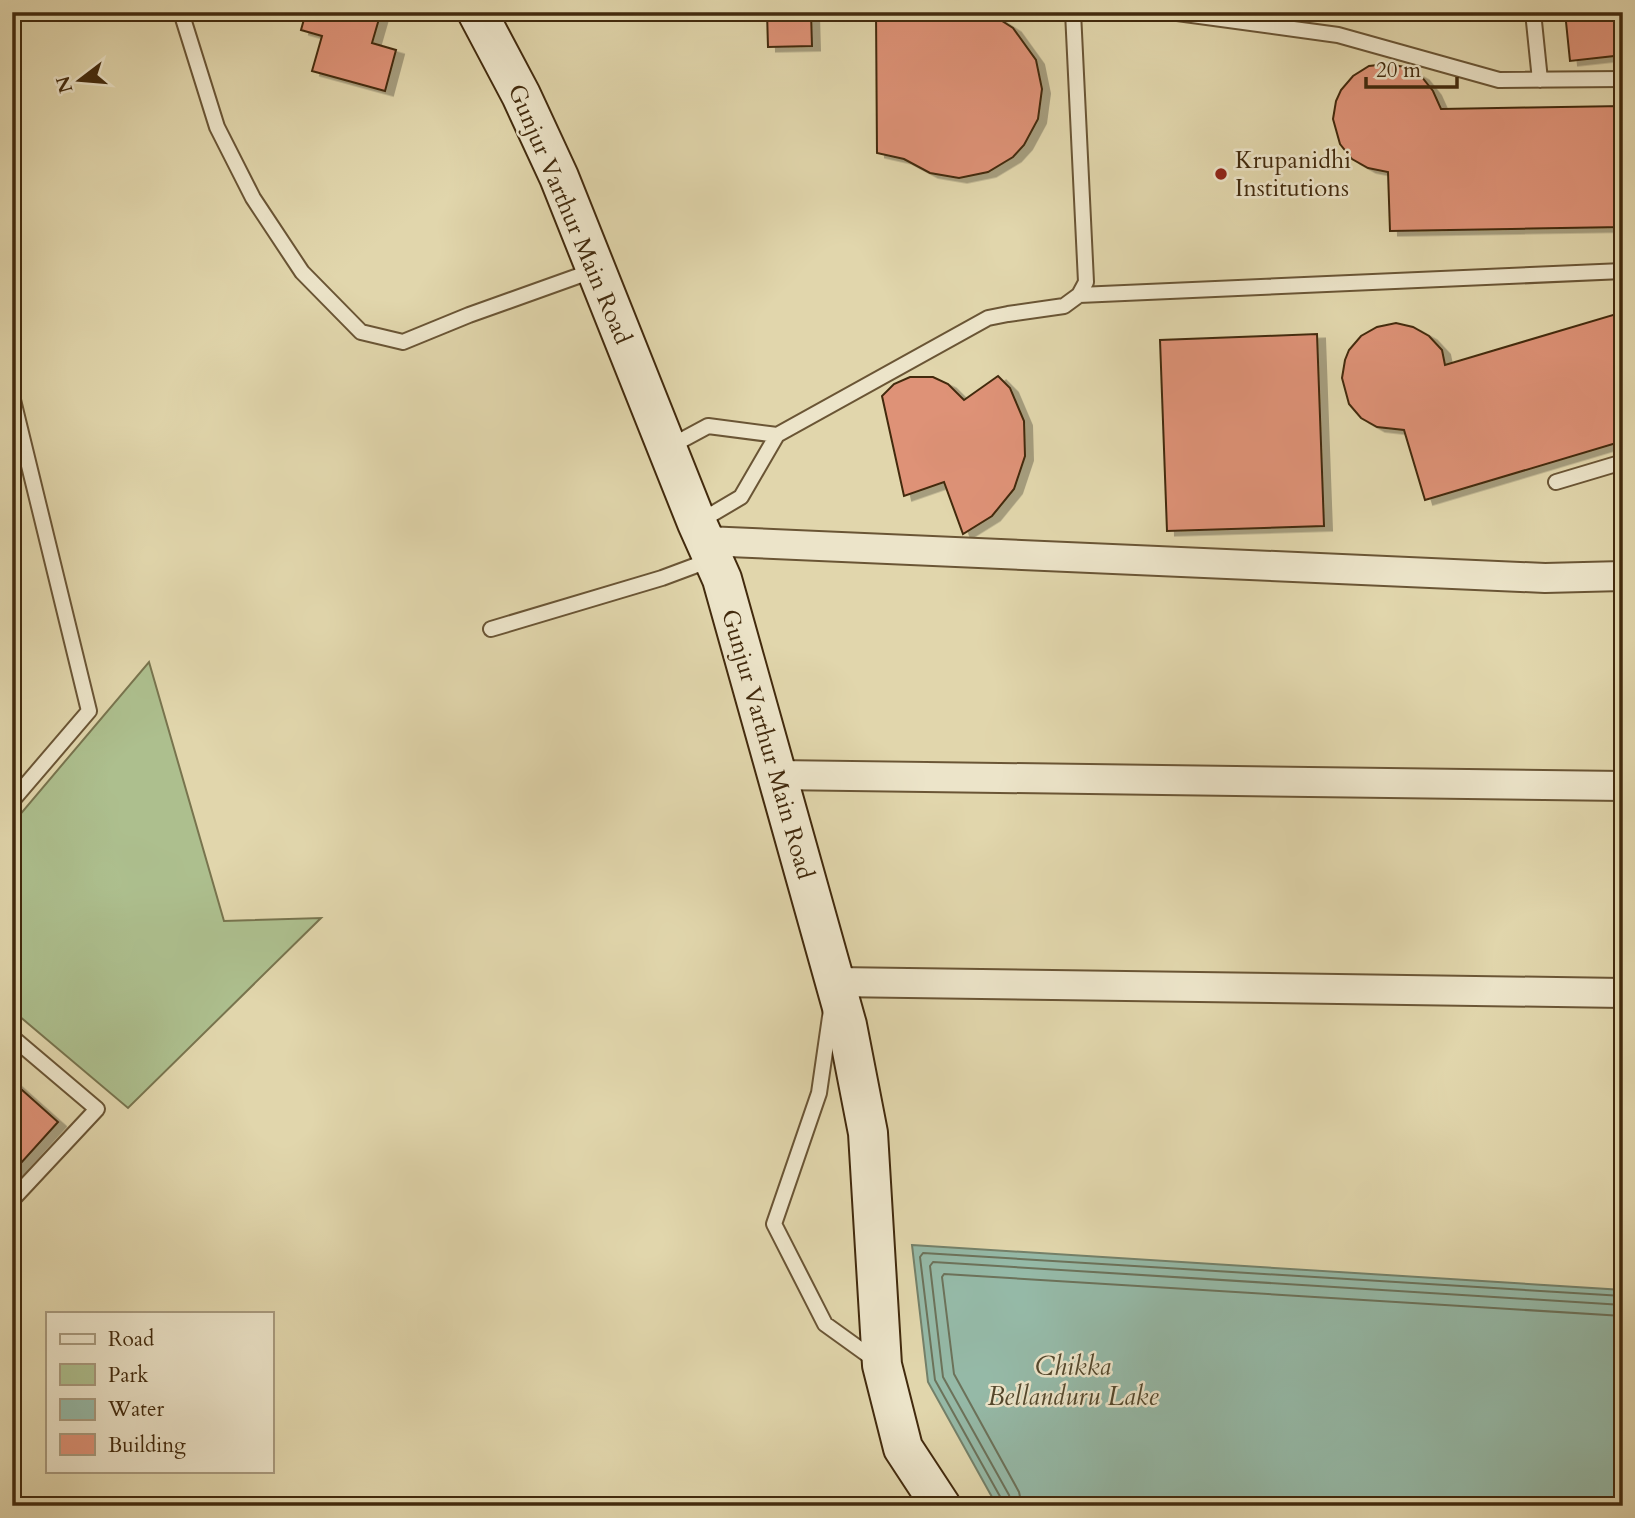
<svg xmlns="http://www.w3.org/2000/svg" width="1635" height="1518" font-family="Cardo,serif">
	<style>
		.green { fill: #adbf8e; stroke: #78744e; stroke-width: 2 }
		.water { fill: #95b9a7; stroke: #748069; stroke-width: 2 }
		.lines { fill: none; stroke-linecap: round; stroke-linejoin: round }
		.shore { stroke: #6c725a; stroke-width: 2 }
		.building { fill: #de9277; stroke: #422a0d; stroke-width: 2; filter: url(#shadow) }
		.lane-casing { stroke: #6a5535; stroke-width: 18 }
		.street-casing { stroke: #6a5535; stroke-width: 32 }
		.secondary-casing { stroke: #422a0d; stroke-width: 42 }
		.lane { stroke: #ece4c9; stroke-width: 14 }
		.street { stroke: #ece4c9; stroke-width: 28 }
		.secondary { stroke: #ece4c9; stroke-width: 38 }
		.poi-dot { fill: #8f2418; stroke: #ece4c9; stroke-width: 2.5 }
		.labels { text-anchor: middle; stroke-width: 5; stroke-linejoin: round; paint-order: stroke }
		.poi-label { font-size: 24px; fill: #422a0d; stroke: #ece4c9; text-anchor: start }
		.street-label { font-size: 24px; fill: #422a0d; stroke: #ece4c9 }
		.water-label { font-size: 26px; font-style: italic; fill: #53472c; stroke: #ece4c9 }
	</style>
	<defs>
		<filter id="shadow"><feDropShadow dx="8" dy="4.5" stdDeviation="0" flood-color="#0004"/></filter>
	</defs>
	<rect width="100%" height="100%" fill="#e1d6ac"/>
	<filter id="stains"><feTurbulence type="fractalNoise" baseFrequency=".00286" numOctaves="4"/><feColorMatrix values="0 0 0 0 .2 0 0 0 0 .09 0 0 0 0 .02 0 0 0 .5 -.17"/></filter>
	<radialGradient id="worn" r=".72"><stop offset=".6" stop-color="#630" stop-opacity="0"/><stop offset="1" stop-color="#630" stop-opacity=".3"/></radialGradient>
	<path class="green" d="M149,662L224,921L321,918L128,1108L12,1010V824Z"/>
	<path class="water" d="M912,1245L1623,1290V1506H997L928,1382Z"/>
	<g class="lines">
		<path class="shore" d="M1003,1506L1002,1500L935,1380L920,1257L923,1253L1623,1296
			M1012,1506L1009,1495L943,1377L930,1266L933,1262L1623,1305
			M1022,1506L1019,1492L954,1374L942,1277L944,1274L1623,1316"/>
	</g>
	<path class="building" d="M306,12H381L372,43L396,50L385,91L312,71L322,36L301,30Z
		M767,12H811L812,46L768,47Z
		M876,12H988L1013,28L1036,60L1042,89L1038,119L1024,145L1013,157L988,172L959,178L930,173L904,159L877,153Z
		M1565,12H1623V55L1570,61Z
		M1387,64L1405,67L1421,76L1433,91L1441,109L1623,106V227L1390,231L1388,172L1368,168L1352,159L1340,144L1333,119L1336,101L1341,90L1353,76L1369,66Z
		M1623,312V441L1425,500L1404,430L1377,427L1361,418L1349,404L1342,378L1345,360L1349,350L1361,336L1377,327L1396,323L1413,327L1429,336L1442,350L1445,365Z
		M1317,334L1324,526L1167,531L1160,340Z
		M998,376L1010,388L1024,421L1025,456L1014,489L992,516L963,534L944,482L904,496L882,396L894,384L910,377H933L948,384L964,400Z
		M12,1081L58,1122L12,1173Z"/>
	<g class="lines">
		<defs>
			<path id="lane" d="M181,12L217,127L253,198L302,272L361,332L403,342L469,315L595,270
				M1170,12L1338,35L1499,80L1623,79
				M1533,12L1540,80
				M1079,295L1623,271
				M12,396L89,711L12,801
				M669,447L708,426L777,435
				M1556,482L1623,462
				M697,523L741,497L777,435L988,318L1008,314L1064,306L1079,295L1086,282L1073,12
				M491,629L662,578L713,559
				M831,1010L819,1093L774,1224L825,1324L875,1360
				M12,1037L97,1109L12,1200"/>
			<path id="street" d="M705,541L1545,578L1623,576
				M776,775L1623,786
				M835,982L1623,993"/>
			<path id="secondary" d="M477,12L521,95L559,177L697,523L722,579L847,1025L868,1133L882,1365L903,1448L941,1506"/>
		</defs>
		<use href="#lane" class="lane-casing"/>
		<use href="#street" class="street-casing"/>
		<use href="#secondary" class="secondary-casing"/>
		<use href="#lane" class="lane"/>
		<use href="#street" class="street"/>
		<use href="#secondary" class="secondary"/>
	</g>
	<circle class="poi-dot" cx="1221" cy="174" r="7"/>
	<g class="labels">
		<g class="poi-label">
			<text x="1235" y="168">Krupanidhi<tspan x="1235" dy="28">Institutions</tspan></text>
		</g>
		<g class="street-label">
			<text transform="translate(570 214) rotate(67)" y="8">Gunjur Varthur Main Road</text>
			<text transform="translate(768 744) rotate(74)" y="8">Gunjur Varthur Main Road</text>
		</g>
		<g class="water-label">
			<text x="1073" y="1375">Chikka<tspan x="1073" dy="30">Bellanduru Lake</tspan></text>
		</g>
	</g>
	<rect width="1635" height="1518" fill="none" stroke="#e1d6ac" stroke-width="42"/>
	<rect x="14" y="14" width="1607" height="1490" fill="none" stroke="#422a0d" stroke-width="3.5"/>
	<rect x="21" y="21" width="1593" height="1476" fill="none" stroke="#422a0d" stroke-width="2"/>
	<rect x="46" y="1312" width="228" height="161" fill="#ece4c9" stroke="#a89a7e" stroke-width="2"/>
	<rect x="60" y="1334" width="35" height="10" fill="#ece4c9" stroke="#a89a7e" stroke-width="2"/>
	<text x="108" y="1346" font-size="21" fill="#422a0d">Road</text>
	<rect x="60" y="1364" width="35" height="21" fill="#adbf8e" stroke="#a89a7e" stroke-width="2"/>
	<text x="108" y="1382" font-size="21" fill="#422a0d">Park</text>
	<rect x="60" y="1399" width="35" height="21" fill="#95b9a7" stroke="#a89a7e" stroke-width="2"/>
	<text x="108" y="1416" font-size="21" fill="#422a0d">Water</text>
	<rect x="60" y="1434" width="35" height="21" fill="#de9277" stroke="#a89a7e" stroke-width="2"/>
	<text x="108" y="1452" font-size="21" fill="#422a0d">Building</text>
	<g transform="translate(80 80) rotate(254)" stroke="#ece4c9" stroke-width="5" paint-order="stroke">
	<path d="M0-5L12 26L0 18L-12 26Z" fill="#422a0d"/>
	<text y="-10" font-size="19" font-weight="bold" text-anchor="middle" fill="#422a0d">N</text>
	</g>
	<path d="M1366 77v10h91v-10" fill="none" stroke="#422a0d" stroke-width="3.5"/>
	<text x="1376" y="77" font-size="21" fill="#422a0d" stroke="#ece4c9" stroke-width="5" paint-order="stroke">20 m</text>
	<rect width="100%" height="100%" filter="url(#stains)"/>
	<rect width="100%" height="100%" fill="url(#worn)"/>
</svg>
